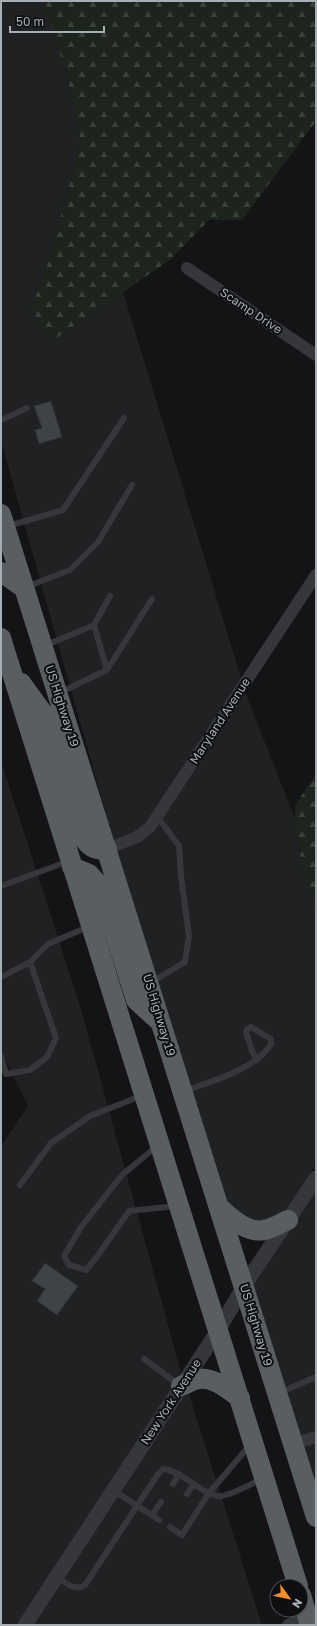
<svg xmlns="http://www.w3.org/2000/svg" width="317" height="1626" font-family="'Golos Text',sans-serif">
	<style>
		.built { fill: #202123 }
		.forest { fill: url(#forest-firs) }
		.building { fill: #404346; stroke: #2e2f32 }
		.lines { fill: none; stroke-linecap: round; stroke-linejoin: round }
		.service { stroke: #35373b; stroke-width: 6 }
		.minor { stroke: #35373b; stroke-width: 12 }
		.tertiary { stroke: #35373b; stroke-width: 15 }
		.trunk { stroke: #595e63; stroke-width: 20 }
		.labels { text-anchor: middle; stroke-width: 4; stroke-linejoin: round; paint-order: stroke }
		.street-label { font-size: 12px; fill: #a6aeb6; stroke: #0f0f11 }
	</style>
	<defs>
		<pattern id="forest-firs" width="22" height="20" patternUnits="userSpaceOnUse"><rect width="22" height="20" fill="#1c241c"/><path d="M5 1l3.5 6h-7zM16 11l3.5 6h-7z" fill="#3a413b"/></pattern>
	</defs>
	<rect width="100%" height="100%" fill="#141416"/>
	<path class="built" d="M1,1H43L66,72L81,142L48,263L31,309L52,340L123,292L246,694L295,819V830L306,882L316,909V1164L283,1214L264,1223H251L225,1204L131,903L1,441Z
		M1,761L81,1009L181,1372L176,1381L172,1383L173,1386L17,1625H1V1146L28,1106L1,1050Z
		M316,1191V1494L252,1288L293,1225L297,1223L296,1221Z
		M188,1391L262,1625H34L186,1392Z"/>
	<path class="forest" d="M43,1H316V121L242,220H209L171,259L52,341L31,309L48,263L81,142L66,72Z
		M316,774V909L306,882L295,830V805Z"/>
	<path class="building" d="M51,401L62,437L39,444L35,430L42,428L34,406Z
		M45,1263L78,1286L57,1315L37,1301L45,1289L32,1281Z"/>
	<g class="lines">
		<path class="service" d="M1,420L27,408
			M8,526L63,510L124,418
			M26,587L70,570L98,542L132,485
			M94,625L107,670
			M44,646L94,625L110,596
			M59,693L107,670L152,599
			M1,886L69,861
			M1,977L30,962L48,944L88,927
			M150,983L185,962L189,936L181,876L179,846L157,816
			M1,1056L6,1074L30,1070L47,1057L56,1038L30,962
			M184,1091C212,1081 255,1070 271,1044V1039L251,1027L247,1029L246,1032L252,1051L257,1060
			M157,1146L122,1175L81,1227L64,1256L69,1265L86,1270L96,1258L129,1211L176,1206
			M20,1185L51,1143L90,1116L141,1096
			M144,1359L178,1384
			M279,1393L316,1377
			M173,1484L179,1474
			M113,1490L159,1520
			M187,1494L194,1484
			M152,1515L161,1502
			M170,1527L182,1535L209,1493L250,1445
			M57,1577C67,1583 74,1592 85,1585L158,1474L163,1469C183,1471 207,1499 222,1496C233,1494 251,1484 262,1479"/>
		<path class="minor" d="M187,268L316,355
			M107,849L137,837L150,827L316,575
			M293,1444L316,1437
			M288,1625L307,1615"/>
		<path class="tertiary" d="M25,1625L219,1329L244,1286L316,1178"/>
		<path class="trunk" d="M1,514L316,1517
			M1,572L24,588
			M1,638L298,1586
			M21,683L45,716L83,837C89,847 96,851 107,849
			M72,867L89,874L99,885L136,1000L161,1023
			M219,1207C231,1218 249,1236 268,1229C275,1227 281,1223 288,1220
			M181,1386C186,1384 193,1380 199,1379C214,1377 229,1390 240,1398
			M301,1595L310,1625"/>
	</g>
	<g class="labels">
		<g class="street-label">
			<text transform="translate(251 311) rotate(34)" y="4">Scamp Drive</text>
			<text transform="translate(62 706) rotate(72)" y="4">US Highway 19</text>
			<text transform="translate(220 721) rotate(-57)" y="4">Maryland Avenue</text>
			<text transform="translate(159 1015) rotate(73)" y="4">US Highway 19</text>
			<text transform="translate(256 1325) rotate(73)" y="4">US Highway 19</text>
			<text transform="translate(171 1402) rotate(-57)" y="4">New York Avenue</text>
		</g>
	</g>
	<rect width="317" height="1626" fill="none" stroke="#a6aeb6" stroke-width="4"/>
	<g transform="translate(289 1598) rotate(123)"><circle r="19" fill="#0f0f11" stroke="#4b4f53"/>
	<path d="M0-3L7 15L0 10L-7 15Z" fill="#f28d30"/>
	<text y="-6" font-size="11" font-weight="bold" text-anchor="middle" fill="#a6aeb6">N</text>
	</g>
	<path d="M10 26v6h94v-6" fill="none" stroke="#a6aeb6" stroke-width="2"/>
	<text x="16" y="26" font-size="12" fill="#a6aeb6" stroke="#0f0f11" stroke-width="3" paint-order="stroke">50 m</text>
</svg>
